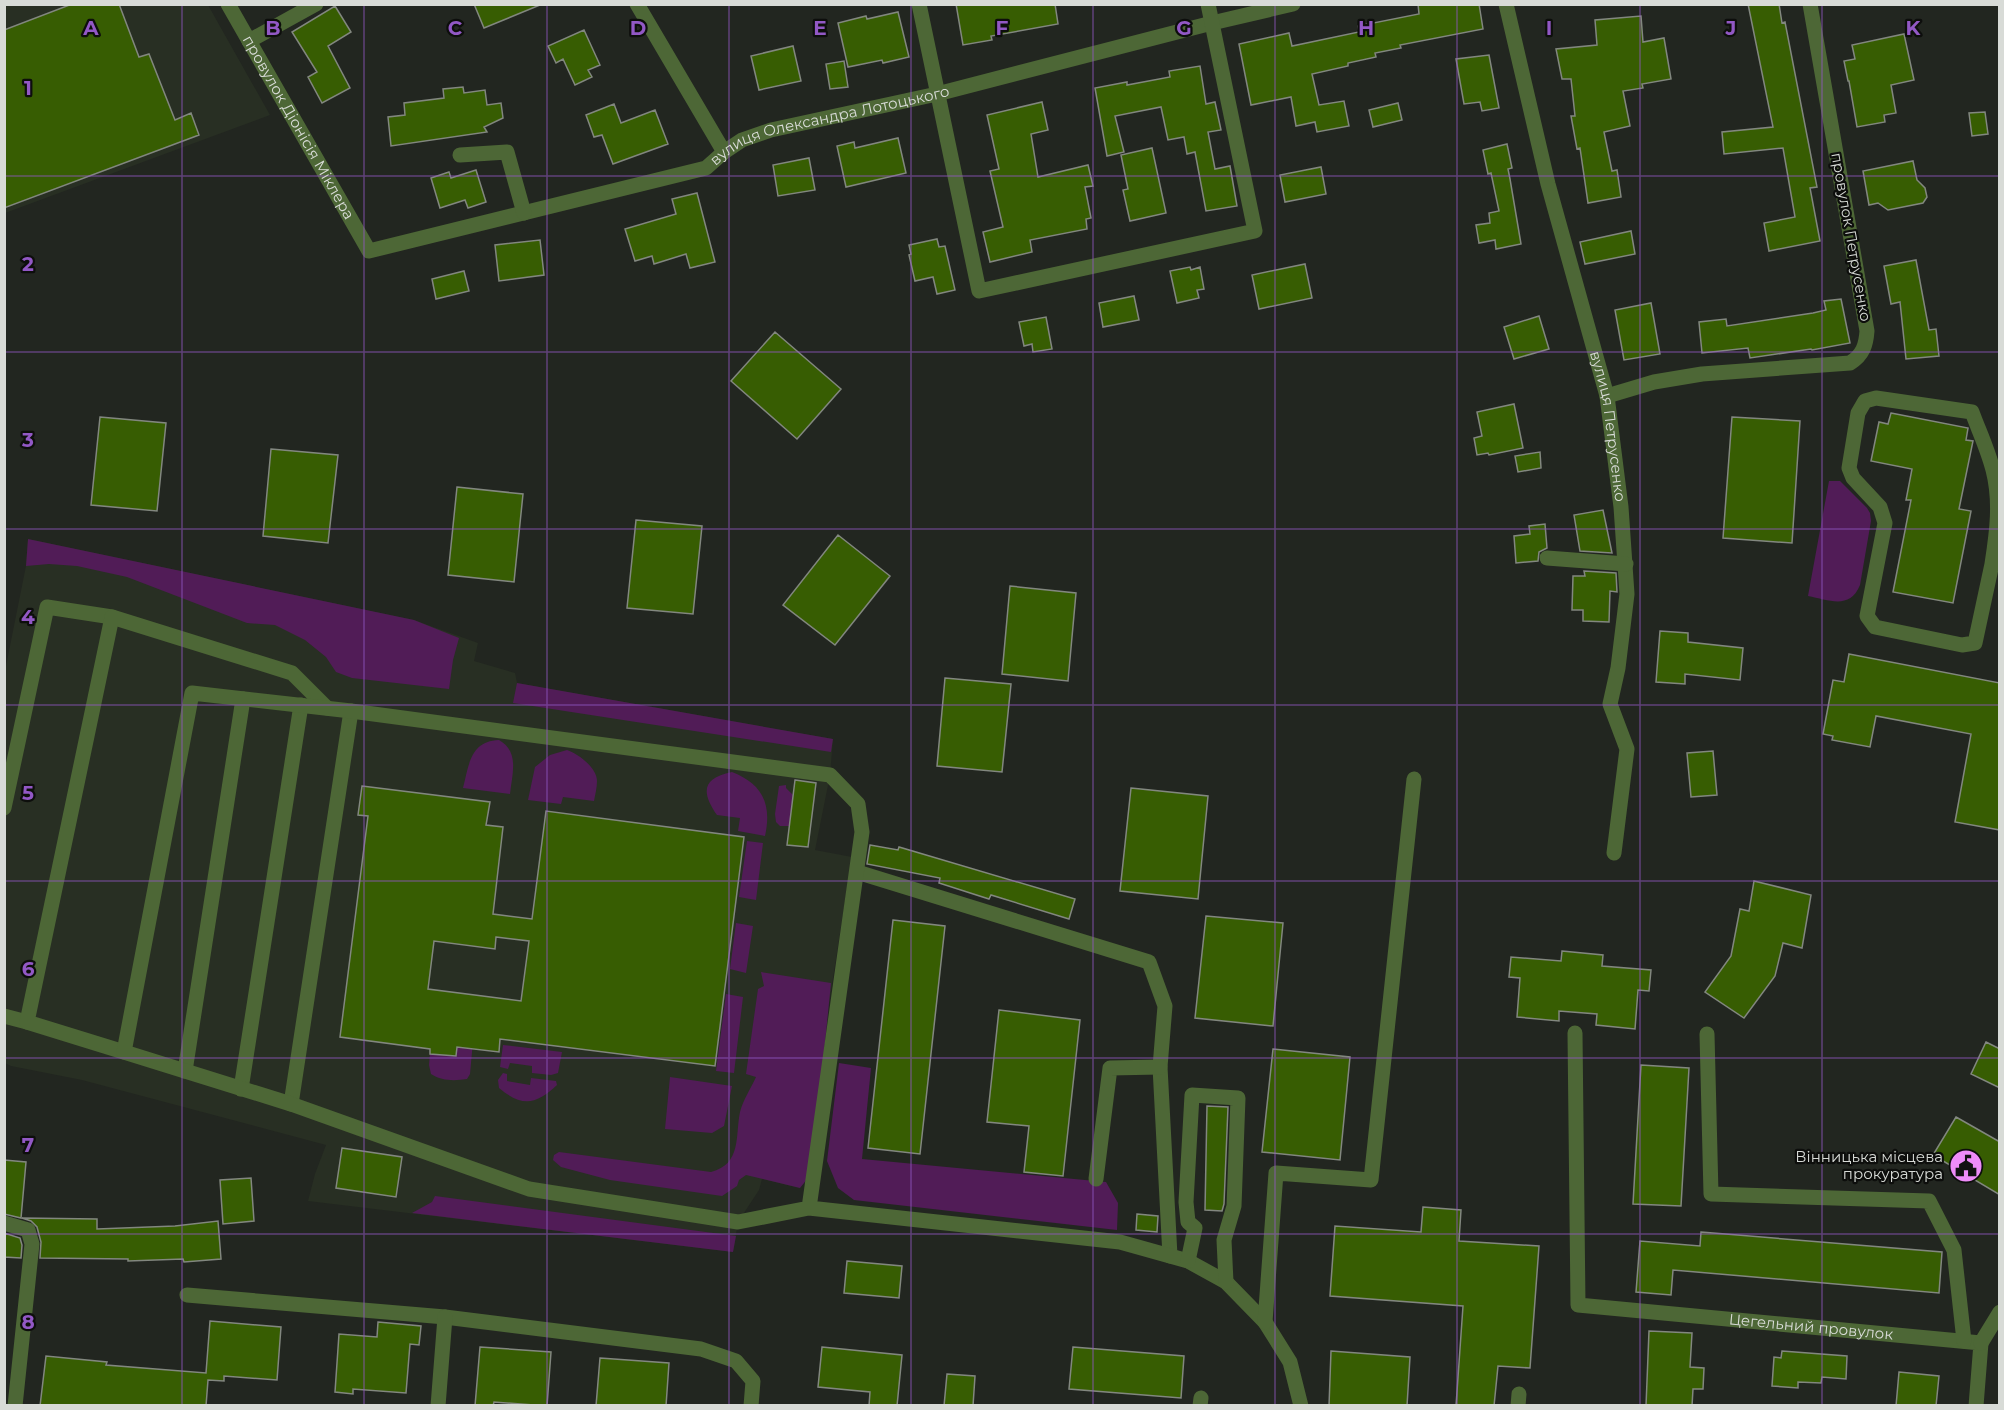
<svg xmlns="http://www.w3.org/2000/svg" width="2004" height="1410" font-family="Montserrat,sans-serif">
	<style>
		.built { fill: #282f23 }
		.green { fill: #511c57 }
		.building { fill: #375d02; stroke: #82877f; stroke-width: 1.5; fill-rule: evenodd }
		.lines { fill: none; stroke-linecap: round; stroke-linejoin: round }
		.minor { stroke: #4d6736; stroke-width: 15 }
		.grid { fill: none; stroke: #9258c5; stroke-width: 1.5; stroke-opacity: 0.55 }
		.labels { text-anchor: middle; stroke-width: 4.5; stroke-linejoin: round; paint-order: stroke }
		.street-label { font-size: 15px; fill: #d8dbd7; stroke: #0d0e0c }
		.poi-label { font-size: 15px; fill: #d8dbd7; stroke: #0d0e0c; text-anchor: end }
		.grid-label { font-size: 20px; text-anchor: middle; font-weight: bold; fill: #9258c5; stroke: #0d0e0c; stroke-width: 4.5; stroke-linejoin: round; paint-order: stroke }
	</style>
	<rect width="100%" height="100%" fill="#222620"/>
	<path class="built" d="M5,5H208L270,115L5,213Z
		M28,539L414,620L478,643L474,661L515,673L517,683L833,739L830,775L815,850L852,857L800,1188L762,1179L759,1190L738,1222L733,1252L308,1201L315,1174L326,1145L82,1080L11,1066L5,1063L4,676L26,566Z"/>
	<path class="green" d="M1829,481H1840L1867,508L1870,513L1871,521L1860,585C1850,610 1829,600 1808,596Z
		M28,539L414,620L459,638L453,660L449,689L352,678L336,672L326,657L305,640L275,625L247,623L127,577L77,566L49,564L26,566Z
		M517,683L833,739L831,752L513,703Z
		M499,740C520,752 512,774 510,794L463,788C469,765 470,741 499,740Z
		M567,750C579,754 597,768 597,781C597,788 595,795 594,801L563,797L561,804L528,800L535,767L550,755Z
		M732,772C763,784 772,805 765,836L738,831L740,818L717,815C701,792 702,778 732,772Z
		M786,785V788L793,795L789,826H780L776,822L775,814L779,786Z
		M747,841L763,843L756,900L739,897Z
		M736,923L753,926L746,973L730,969Z
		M761,972L831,983L812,1173L800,1188L746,1175L739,1180L737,1186L722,1196L610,1180L561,1167L553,1160L554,1155L559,1152L711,1172C742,1164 735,1136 740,1112C743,1100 751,1088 756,1077L746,1074L758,989L764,986Z
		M726,994L743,997L734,1073L716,1071Z
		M473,1041L470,1074L467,1079C454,1081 442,1081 431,1074L429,1065L430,1054L456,1056L457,1043Z
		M503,1045L562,1052L558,1073L551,1075L532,1073V1066L510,1063L508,1069L500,1067Z
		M839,1063L871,1068L862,1159L1106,1182L1118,1203L1117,1230L854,1200L838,1188L827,1161Z
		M503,1073L507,1074V1081L530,1085L531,1078L556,1081L557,1085C536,1105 522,1107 499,1088L498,1080Z
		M670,1077L732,1086L724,1126L712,1133L665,1129Z
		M435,1196L736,1236L733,1252L412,1213L432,1202Z"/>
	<path class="building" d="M72,4H119L139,57L149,54L175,120L191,113L199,135L4,208V30Z
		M474,4H540V5L484,28Z
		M956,4H1055L1058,24L991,36L992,40L963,45Z
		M1418,4H1479L1483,29L1400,45L1401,48L1375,53L1376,57L1348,63V66L1312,74L1319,105L1344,101L1349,126L1317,132L1315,122L1296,126L1291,97L1251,105L1239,44L1289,33L1292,46L1359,32L1358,26L1419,14Z
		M1748,4H1779L1782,23L1785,22L1817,187L1810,188L1820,241L1769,251L1764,223L1795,217L1783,148L1724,154L1722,132L1773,127Z
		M335,6L351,32L328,46L350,88L322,103L308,77L317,72L292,32Z
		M898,12L909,57L883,63L882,60L848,67L838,23L866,16L867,19Z
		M1641,16L1643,42L1664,38L1671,79L1642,84L1643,88L1623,91L1630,126L1604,132L1612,171L1617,170L1621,197L1588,203L1580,148L1577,149L1571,116H1575L1571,79H1562L1556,49L1597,45L1595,20Z
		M584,30L600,65L588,70L592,77L575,85L563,59L556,63L548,46Z
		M1904,34L1914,80L1891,85L1896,113L1884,115L1885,122L1857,127L1849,81H1848L1844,61L1855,59L1852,45Z
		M793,46L801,81L759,90L751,56Z
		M1489,55L1499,108L1482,111L1480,102L1464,104L1456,59Z
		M844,61L848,87L830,89L826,64Z
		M1200,66L1206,104L1215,102L1221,130L1208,132L1215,169L1230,166L1237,206L1206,211L1195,152L1187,154L1184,137L1168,140L1161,107L1115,116L1124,152L1107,156L1095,88L1127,82V85L1170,77L1169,71Z
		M463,87L464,93L485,90L487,105L501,103L503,118L484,127L487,132L391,146L388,117L405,115L404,103L444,98L443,89Z
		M1042,102L1048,130L1031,134L1038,177L1088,165L1093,186L1085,187L1091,218L1086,219L1087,229L1030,240L1032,252L990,262L983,232L1003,227L990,171L999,169L987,115Z
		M1398,103L1402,120L1373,127L1369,110Z
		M614,104L621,123L655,110L668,144L613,164L602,135L594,137L586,115Z
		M1985,112L1988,134L1972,136L1969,113Z
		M898,138L906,173L846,187L837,146L854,142L855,148Z
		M1507,144L1512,168L1508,169L1510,179L1521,244L1496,249L1495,240L1479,243L1476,225L1490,223L1489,213L1499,211L1491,173L1488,174L1483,150Z
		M1152,148L1166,213L1130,221L1123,190L1128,189L1121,155Z
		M809,158L815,190L778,196L773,165Z
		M1913,161L1917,180L1925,188L1927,197L1923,203L1888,210L1878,203L1869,205L1863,171Z
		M1321,167L1326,194L1285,202L1280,175Z
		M476,170L486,202L468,208L465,200L440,208L431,178L449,172L451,178Z
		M697,193L715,262L690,268L686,254L654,264L652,256L635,261L625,229L676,214L672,199Z
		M1631,231L1635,254L1585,264L1580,242Z
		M937,239L939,247L945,246L955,290L937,294L933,277L915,281L909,255L911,254L909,245Z
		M540,240L544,275L499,281L495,245Z
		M1916,260L1929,330L1936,329L1939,356L1906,359L1900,302L1891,304L1884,266Z
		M1305,264L1312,298L1259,309L1252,275Z
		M1190,267L1191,270L1200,267L1204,289L1197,290L1199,298L1177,303L1170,271Z
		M464,271L469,291L436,299L432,279Z
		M1134,296L1139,320L1103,327L1099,303Z
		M1841,299L1850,343L1812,350L1811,349L1750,358L1748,348L1702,353L1699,322L1726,319L1727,326L1813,313L1826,310L1824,301Z
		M1651,303L1660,354L1624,360L1615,310Z
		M1539,316L1549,349L1514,359L1504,327Z
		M1046,317L1052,349L1033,352L1032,344L1024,346L1019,322Z
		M775,332L841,389L797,439L731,381Z
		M1514,404L1523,448L1489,455L1488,453L1477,455L1474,438L1482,436L1477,412Z
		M1891,413L1968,428L1966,440L1973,441L1959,509L1971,511L1953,603L1893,592L1911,500H1906L1912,469L1871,461L1879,422L1888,424Z
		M100,417L166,423L157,511L91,505Z
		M1732,417L1800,421L1792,543L1723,538Z
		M271,449L338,455L328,543L263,536Z
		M1540,452L1541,468L1518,472L1515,456Z
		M457,487L523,494L514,582L448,575Z
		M1603,510L1612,553L1580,551L1574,515Z
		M636,520L702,526L693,614L627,608Z
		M1545,524L1547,548L1539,552L1538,561L1516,563L1514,536L1530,534L1529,526Z
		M838,535L890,576L835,645L783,605Z
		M1584,571L1616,573L1617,592L1610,591L1609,622L1583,621V610H1572L1573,576H1585Z
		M1010,586L1076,593L1068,681L1002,674Z
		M1660,631L1688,633V642L1743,648L1740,680L1685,674V684L1656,682Z
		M1849,654L2000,683V830L1955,822L1971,734L1876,716L1870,747L1832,740L1833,736L1823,734L1833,680L1844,682Z
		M945,678L1011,684L1002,772L937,766Z
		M1713,751L1717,795L1691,797L1687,753Z
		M795,780L816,783L808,847L787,845Z
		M362,786L490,802L486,825L503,827L493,914L532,919L546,811L744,837L715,1066L500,1039L499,1052L457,1047L456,1056L430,1054V1049L340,1037L368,816L358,815ZM496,937L529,941L521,1001L428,989L434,941L495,949Z
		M1131,788L1208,796L1198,899L1120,891Z
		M870,845L898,850L899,847L1075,899L1069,919L991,895L989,899L939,883L940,878L867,864Z
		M1754,881L1811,895L1802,948L1783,943L1775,976L1744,1018L1705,992L1731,956L1740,909L1749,911Z
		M1206,916L1283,923L1273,1026L1195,1018Z
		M893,920L945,926L920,1154L868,1148Z
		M1562,951L1603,955L1602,966L1651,970L1649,991L1638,990L1635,1029L1596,1025L1597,1014L1559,1011V1021L1517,1017L1520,978L1509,977L1511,957L1561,961Z
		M999,1010L1080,1020L1063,1176L1024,1172L1029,1126L987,1122Z
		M1986,1042L2000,1049V1088L1971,1074Z
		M1273,1049L1350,1057L1340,1160L1262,1152Z
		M1641,1065L1689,1068L1681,1206L1633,1204Z
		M1207,1106L1228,1107L1224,1204L1222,1211L1205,1210Z
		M1956,1117L2000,1142V1195L1933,1155Z
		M342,1148L402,1157L396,1197L336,1188Z
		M4,1160L26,1162L21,1218L4,1214Z
		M251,1178L254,1221L223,1224L220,1180Z
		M1423,1207L1461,1210L1459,1241L1539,1246L1530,1368L1498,1366L1494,1406H1456L1463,1306L1330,1296L1335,1226L1421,1232Z
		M1137,1214L1158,1216L1157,1232L1136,1230Z
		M22,1218L97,1219V1229L175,1226L218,1221L221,1259L184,1262L183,1259L128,1261V1259L40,1258L41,1242L37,1227L31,1221Z
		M1701,1232L1942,1252L1939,1293L1673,1270L1671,1295L1636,1292L1640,1241L1700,1246Z
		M4,1233L20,1238L22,1245L21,1258L4,1257Z
		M847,1261L902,1266L899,1298L844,1293Z
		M210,1321L281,1327L277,1380L224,1376V1381L208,1380L206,1406H40L46,1356L107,1362L106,1365L206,1373Z
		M378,1322L421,1326L419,1345L410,1344L406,1393L353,1389V1394L335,1392L339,1334L377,1337Z
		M1649,1331L1692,1333L1690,1367L1704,1368L1703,1389H1693L1692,1406H1646Z
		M480,1347L551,1352L547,1406L494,1402L493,1406H475Z
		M822,1347L902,1355L897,1406H869L870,1392L818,1387Z
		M1073,1347L1184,1356L1181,1398L1069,1389Z
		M1331,1351L1410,1357L1407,1406H1329Z
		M1782,1351L1847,1356L1846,1379L1822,1377L1821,1383L1798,1382V1388L1772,1386L1774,1357L1781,1358Z
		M600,1358L669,1363L666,1406H596Z
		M1899,1372L1939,1376L1936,1406H1896Z
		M947,1374L975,1376L973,1406H944Z"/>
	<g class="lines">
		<g class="minor">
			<path id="s1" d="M228,4L369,251L706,168L724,152L742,140L771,130L937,94L1212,23L1293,4"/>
			<path d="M637,4L724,152"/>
			<path d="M919,4L979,291L1255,231L1208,4"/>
			<path id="s2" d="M1506,4L1548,184L1607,396L1621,507L1627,594L1618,668L1610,704L1627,749L1614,853"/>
			<path d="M249,41L316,4"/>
			<path d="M460,155L507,152L524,213"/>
			<path d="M1607,396L1654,382L1702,374L1850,363C1863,355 1866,345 1867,331L1810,4"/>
			<path d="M1547,558L1626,564"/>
			<path d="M1992,564C1997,532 2001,501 1993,470C1988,450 1979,431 1972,412L1876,398L1865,401L1858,413L1849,468L1853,478L1880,507L1885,523L1867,616L1875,627L1962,645L1975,643L1992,564L2000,563"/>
			<path d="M4,808L47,607L112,617"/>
			<path d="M857,872L1149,962L1165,1006L1160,1067L1170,1256"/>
			<path d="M4,1016L27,1022"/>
			<path id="s3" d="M1575,1033L1578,1305L1981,1343L1976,1406"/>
			<path d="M1707,1034L1711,1194L1929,1201L1954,1250L1964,1341"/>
			<path d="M124,1052L27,1022L112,617L292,673L327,708"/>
			<path d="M185,1071L243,699"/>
			<path d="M241,1089L301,705"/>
			<path d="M291,1104L351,711"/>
			<path d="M1096,1179L1110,1068L1160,1067"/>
			<path d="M809,1208L862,832L858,804L830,775L351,711L192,693L124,1052L291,1104L529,1189L738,1222L809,1208L1120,1242L1188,1261L1226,1282L1265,1322L1290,1362L1301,1406"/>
			<path d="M4,1223L28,1230L32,1244L15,1406"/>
			<path d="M1188,1261L1195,1228L1188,1222L1186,1202L1192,1095L1238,1098L1234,1206L1224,1240L1226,1282"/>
			<path d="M187,1295L445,1317L701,1349L736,1361L753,1381L751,1406"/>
			<path d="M1265,1322L1276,1173L1371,1180L1414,779"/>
			<path d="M1981,1343L2000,1312"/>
			<path d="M438,1406L445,1317"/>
			<path d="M1200,1406L1201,1398"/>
			<path d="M1518,1406L1519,1394"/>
		</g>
	</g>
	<path class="grid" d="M182,4V1406M364,4V1406M547,4V1406M729,4V1406M911,4V1406M1093,4V1406M1275,4V1406M1457,4V1406M1640,4V1406M1822,4V1406M4,176H2000M4,352H2000M4,529H2000M4,705H2000M4,881H2000M4,1058H2000M4,1234H2000"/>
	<defs>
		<symbol id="civic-disc" viewBox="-11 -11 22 22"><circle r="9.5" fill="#ee8cf8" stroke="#0d0e0c"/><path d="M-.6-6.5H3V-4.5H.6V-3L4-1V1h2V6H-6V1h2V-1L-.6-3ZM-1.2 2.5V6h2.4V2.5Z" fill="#111"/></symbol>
	</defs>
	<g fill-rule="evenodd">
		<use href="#civic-disc" x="1947" y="1147" width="38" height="38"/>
	</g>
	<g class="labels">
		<g class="street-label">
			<text dy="5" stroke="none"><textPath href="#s1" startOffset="142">провулок Діонісія Міклера</textPath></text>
			<text dy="5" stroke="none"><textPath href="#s1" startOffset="765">вулиця Олександра Лотоцького</textPath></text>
			<text transform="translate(1851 237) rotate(80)" y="5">провулок Петрусенко</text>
			<text dy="5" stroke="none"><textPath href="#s2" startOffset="435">вулиця Петрусенко</textPath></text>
			<text dy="5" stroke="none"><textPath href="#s3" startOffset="506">Цегельний провулок</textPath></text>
		</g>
		<g class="poi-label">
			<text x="1943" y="1162">Вінницька місцева<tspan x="1943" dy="17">прокуратура</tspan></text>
		</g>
	</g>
	<g class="grid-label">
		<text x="91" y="35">A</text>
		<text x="273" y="35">B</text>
		<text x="455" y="35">C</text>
		<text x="638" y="35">D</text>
		<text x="820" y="35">E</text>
		<text x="1002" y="35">F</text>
		<text x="1184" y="35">G</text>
		<text x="1366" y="35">H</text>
		<text x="1549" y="35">I</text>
		<text x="1731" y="35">J</text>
		<text x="1913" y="35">K</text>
		<text x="28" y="95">1</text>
		<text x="28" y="271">2</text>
		<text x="28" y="447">3</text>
		<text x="28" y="624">4</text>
		<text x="28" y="800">5</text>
		<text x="28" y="976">6</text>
		<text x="28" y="1152">7</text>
		<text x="28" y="1329">8</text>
	</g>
	<rect width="2004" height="1410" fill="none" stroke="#d8dbd7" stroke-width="12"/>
</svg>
